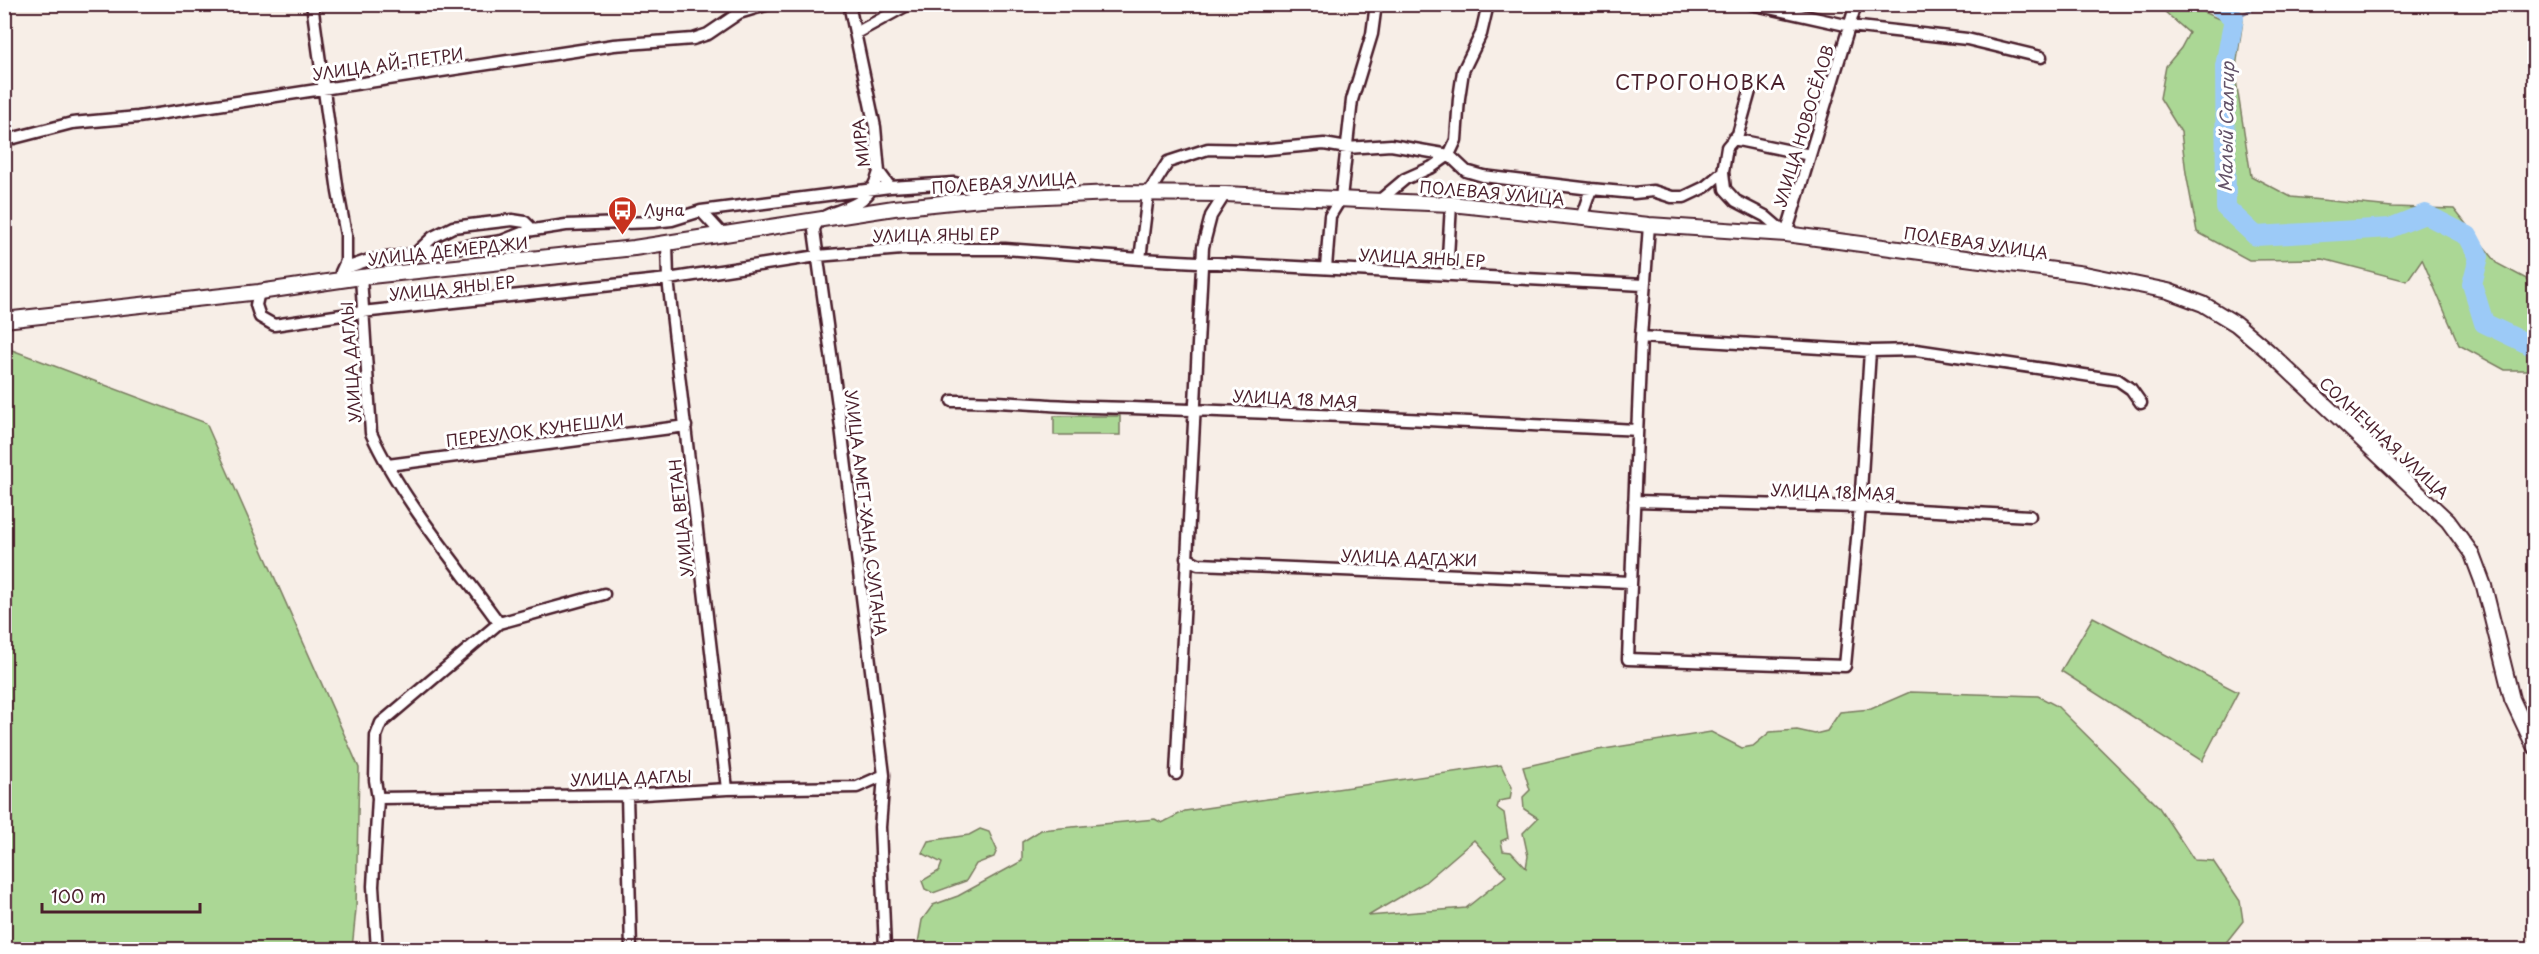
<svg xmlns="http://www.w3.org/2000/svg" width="2539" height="954" font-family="'Playpen Sans',sans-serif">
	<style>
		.green { fill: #abd795; stroke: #7a7b60; stroke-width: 1.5; fill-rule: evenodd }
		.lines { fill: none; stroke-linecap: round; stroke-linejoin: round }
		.stream { stroke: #7b86a5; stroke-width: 3 }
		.river { stroke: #9ccaf7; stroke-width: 20 }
		.minor-casing { stroke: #4a1f2b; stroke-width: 15 }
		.major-casing { stroke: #4a1f2b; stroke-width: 18 }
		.minor { stroke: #fff; stroke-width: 10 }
		.major { stroke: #fff; stroke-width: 14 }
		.labels { text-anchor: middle; stroke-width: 6; stroke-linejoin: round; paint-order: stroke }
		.street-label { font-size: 16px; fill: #4a1f2b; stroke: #fff }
		.poi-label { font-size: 16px; fill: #4a1f2b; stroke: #fff; text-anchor: start }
		.water-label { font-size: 18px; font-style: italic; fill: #635268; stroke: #fff }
		.quarter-label { font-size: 20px; letter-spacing: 1.5px; fill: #4a1f2b; stroke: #fff }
	</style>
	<rect width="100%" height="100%" fill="#f7eee7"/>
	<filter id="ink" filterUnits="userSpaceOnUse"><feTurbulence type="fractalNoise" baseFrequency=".0167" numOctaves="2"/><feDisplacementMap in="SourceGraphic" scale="12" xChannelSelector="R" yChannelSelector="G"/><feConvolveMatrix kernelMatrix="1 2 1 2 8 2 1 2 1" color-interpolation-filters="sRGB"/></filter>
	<g filter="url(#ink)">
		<path class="green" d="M2165,5H2202L2203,12L2219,19L2243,20L2235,74L2251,176L2291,197L2392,207L2454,209L2498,264L2534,283V370H2505L2459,345L2422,259L2407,281L2323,259L2249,260L2197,232L2186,173L2181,132L2160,98L2166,66L2181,48L2189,33L2164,11Z
			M4,347L206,423L359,768L356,909L352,949H5Z
			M1054,416H1120V435H1054Z
			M2093,617L2238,692L2202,761L2061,671Z
			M1910,692L2038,696L2057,706L2158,806L2194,860L2213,861L2240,901L2243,921L2220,950L917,949L922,920L933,905L958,896L1022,861V842L1041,830L1155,819L1162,823L1185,811L1501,765L1512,787L1510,799L1499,801L1497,808L1504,813L1508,838L1501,841L1503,851L1511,852L1526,868L1528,856L1523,833L1538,818L1524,809L1523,797L1530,790L1523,767L1598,750L1711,732L1742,748L1753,746L1770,732L1797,730L1815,734L1827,731L1840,712L1871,709ZM1474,840L1506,876L1466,908L1368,916L1424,883Z
			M980,829L989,832L997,850L994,857L976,864L966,881L933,893L925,889L922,881L939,871L942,863L922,853L928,841L969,835Z"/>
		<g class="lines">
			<path class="stream" d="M2234,18L2264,4"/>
			<path class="river" d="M2216,4L2234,18L2225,66L2226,208L2256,236L2390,228L2425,214L2468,236L2479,257L2472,284L2484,323L2534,347"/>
			<defs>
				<path id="minor" d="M312,4L338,192L346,235V261L341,272
					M849,4L875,127L879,172L890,187L955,183L971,189L981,199
					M1751,4L1850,26L1967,39L2041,57
					M856,33L909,4
					M1752,84L1738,134L1727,147L1723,172L1725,189L1736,201L1765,216L1786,234L1856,4
					M4,138H14L72,123L138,117L614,45L693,39L708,34L739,13L769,4
					M1733,139L1810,155
					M879,172C867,219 821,203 814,230L841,427L884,775L880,827L885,950
					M1380,200L1405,179L1432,167L1449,155L1456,140L1459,98L1463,71L1481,34L1488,4
					M701,211L723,235
					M1581,218L1591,189
					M667,243L668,279L727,789
					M416,253L433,237L453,227L512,220L525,222L533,230
					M1140,259L1148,194L1168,162L1208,149L1257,150L1324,144L1347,148L1391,145L1449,155L1466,171L1483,176L1591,189L1634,193L1653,191L1672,197H1684L1705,187L1723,172
					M1326,268L1330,216L1341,198L1352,100L1372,34L1376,4
					M343,269L366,261L502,241L527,231L566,225L653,222L672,220L701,211L890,187
					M1447,275L1451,204
					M361,277L371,433C401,499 456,563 499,623
					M259,292L256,305L260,317L274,325L362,312L668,279L817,256L902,249H1005L1140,259L1644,285
					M1641,337L1870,351L1860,507L1845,666L1628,659L1641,337L1649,225
					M1870,351L1916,350L2118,380L2131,389L2141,403
					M952,401C999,400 1045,406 1092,407C1274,411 1456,422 1637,430
					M388,465L686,426
					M1634,501L1860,507L2030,516
					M1186,558L1198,564L1631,582
					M1176,774L1203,247L1211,216L1225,194
					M627,795L631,950
					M378,798L627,795L727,789L857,787L884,775
					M377,950L373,886L378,798L375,780L376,736L381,723L499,623L604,594"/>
				<path id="major" d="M4,320L259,292L361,277L634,248L894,208L981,199L1112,193L1225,194L1451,204L1649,225L1786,234L2085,274L2168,291L2203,304L2236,324L2268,351L2448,521L2472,554L2484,586L2512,699L2534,746"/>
			</defs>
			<use href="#minor" class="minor-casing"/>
			<use href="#major" class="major-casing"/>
			<use href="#minor" class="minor"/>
			<use href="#major" class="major"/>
		</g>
	</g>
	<defs>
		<symbol id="bus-pin" viewBox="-11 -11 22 30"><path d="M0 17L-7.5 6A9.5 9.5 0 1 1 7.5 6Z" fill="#c8321e" stroke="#fff"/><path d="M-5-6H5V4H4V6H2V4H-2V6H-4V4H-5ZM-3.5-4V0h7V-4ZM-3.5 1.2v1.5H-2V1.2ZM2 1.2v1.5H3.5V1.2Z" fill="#fff"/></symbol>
	</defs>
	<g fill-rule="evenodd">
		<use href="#bus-pin" x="606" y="194" width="33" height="45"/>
	</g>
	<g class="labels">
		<g class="street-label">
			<text transform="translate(388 64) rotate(-8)" y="6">УЛИЦА АЙ-ПЕТРИ</text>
			<text transform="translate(1804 126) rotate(-73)" y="6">УЛИЦА НОВОСЁЛОВ</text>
			<text transform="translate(861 143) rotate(-97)" y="6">МИРА</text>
			<text transform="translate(1004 183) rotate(-4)" y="6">ПОЛЕВАЯ УЛИЦА</text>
			<text transform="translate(1492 193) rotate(5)" y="6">ПОЛЕВАЯ УЛИЦА</text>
			<text transform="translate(936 235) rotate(-1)" y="6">УЛИЦА ЯНЫ ЕР</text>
			<text transform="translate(1976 243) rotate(8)" y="6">ПОЛЕВАЯ УЛИЦА</text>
			<text transform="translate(448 251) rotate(-6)" y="6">УЛИЦА ДЕМЕРДЖИ</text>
			<text transform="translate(1422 258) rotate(3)" y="6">УЛИЦА ЯНЫ ЕР</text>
			<text transform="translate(452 288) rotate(-6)" y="6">УЛИЦА ЯНЫ ЕР</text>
			<text transform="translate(351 362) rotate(-94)" y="6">УЛИЦА ДАГЛЫ</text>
			<text transform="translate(1295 399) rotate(3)" y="6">УЛИЦА 18 МАЯ</text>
			<text transform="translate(535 430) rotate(-7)" y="6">ПЕРЕУЛОК КУНЕШЛИ</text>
			<text transform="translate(2384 438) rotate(43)" y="6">СОЛНЕЧНАЯ УЛИЦА</text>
			<text transform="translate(1833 492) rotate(2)" y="6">УЛИЦА 18 МАЯ</text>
			<text transform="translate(866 513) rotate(83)" y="6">УЛИЦА АМЕТ-ХАНА СУЛТАНА</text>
			<text transform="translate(681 518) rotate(-96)" y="6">УЛИЦА ВЕТАН</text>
			<text transform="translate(1409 558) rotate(2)" y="6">УЛИЦА ДАГДЖИ</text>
			<text transform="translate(631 778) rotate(-2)" y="6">УЛИЦА ДАГЛЫ</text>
		</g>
		<g class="poi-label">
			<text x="644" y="216">Луна</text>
		</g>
		<g class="water-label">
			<text transform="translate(2227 127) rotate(-89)" y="6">Малый Салгир</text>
		</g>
		<g class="quarter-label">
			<text x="1701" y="90">СТРОГОНОВКА</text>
		</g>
	</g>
	<rect width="2539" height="954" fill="none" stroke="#fff" stroke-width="24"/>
	<rect x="12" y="12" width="2515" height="930" fill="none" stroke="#4a1f2b" stroke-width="2" filter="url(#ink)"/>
	<path d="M42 903v9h158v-9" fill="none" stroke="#4a1f2b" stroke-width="3"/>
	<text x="51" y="903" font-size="18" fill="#4a1f2b" stroke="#ffffff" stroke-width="4.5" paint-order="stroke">100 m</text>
</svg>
